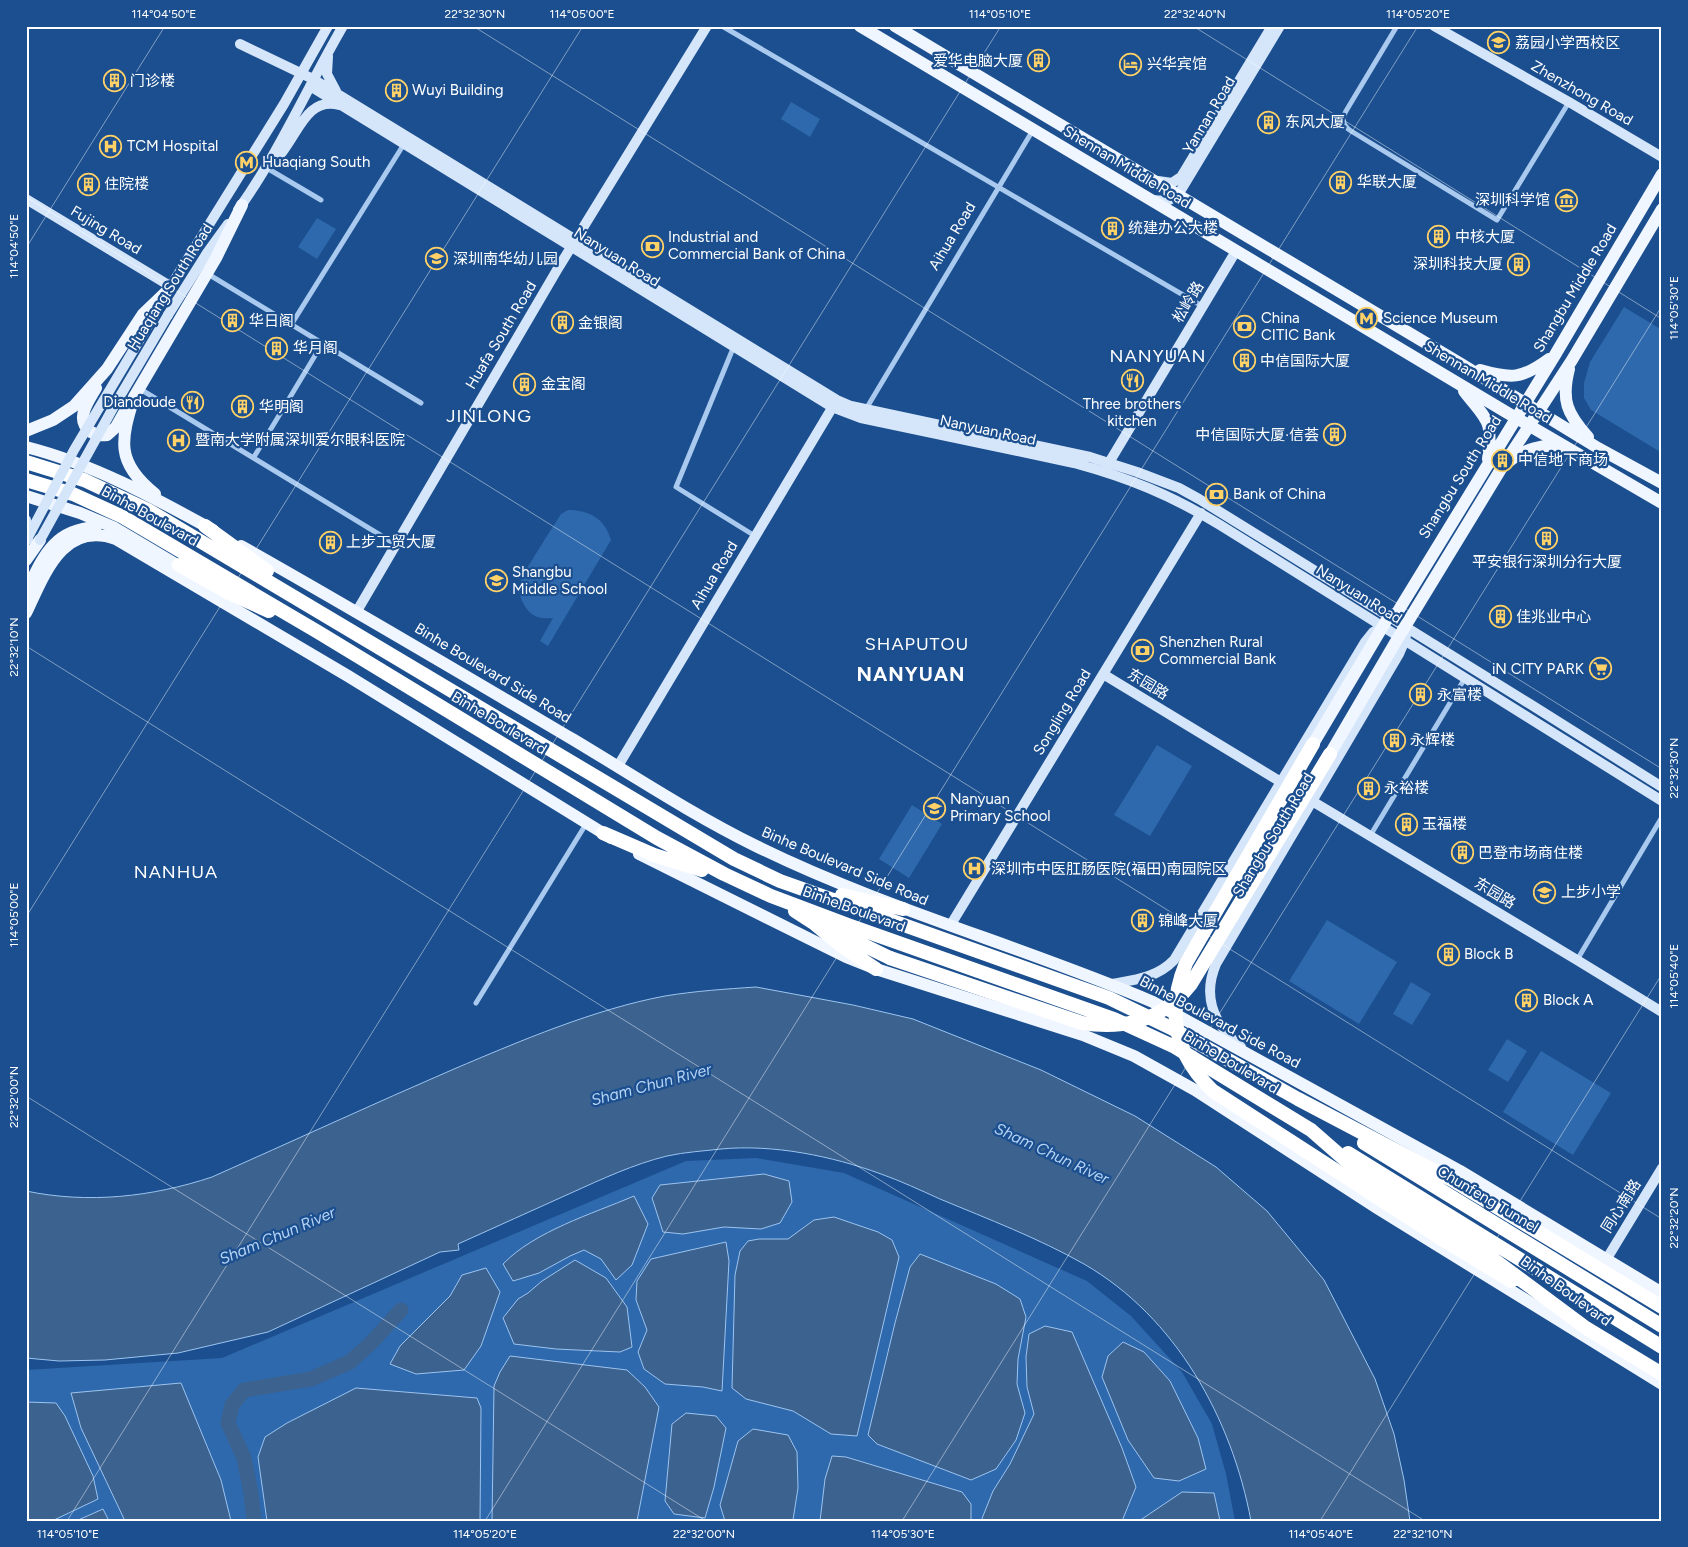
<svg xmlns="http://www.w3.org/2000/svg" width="1688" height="1547" font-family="Figtree,'Noto Sans SC',sans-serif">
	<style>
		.green { fill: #2e69ad }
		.water { fill: #3c6290; stroke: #9cc4f0 }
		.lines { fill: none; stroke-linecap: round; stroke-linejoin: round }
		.river { stroke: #3c6290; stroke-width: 15 }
		.street { stroke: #a9c9ee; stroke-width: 5 }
		.secondary { stroke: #d6e6fa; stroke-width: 10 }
		.primary { stroke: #f0f6ff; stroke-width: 12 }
		.highway { stroke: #fff; stroke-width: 14 }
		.secondary-bridge { stroke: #d6e6fa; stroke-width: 10 }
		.highway-bridge { stroke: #fff; stroke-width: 14 }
		.ticks { fill: none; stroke: #fff; stroke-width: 1; stroke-opacity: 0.45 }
		.labels { text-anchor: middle; stroke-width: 4.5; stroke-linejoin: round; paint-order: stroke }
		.poi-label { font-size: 15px; fill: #fff; stroke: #1b4f8f; text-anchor: start }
		.street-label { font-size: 15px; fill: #fff; stroke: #1b4f8f }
		.water-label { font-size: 16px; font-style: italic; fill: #b5d3f5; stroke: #1b4f8f }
		.quarter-label { font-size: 18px; letter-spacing: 1px; fill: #fff; stroke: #1b4f8f }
		.district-label { font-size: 20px; font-weight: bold; letter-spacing: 1px; fill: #fff; stroke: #1b4f8f }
		.neatline { fill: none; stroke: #fff; stroke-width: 2 }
		.ticks-label { font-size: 12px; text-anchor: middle; fill: #fff }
	</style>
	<rect width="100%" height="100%" fill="#1b4f8f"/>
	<path class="green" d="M791,102L820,119L810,137L781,119Z
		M317,218L336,229L317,259L298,247Z
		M1624,307L1662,330V453L1591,410L1584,398V383L1590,362Z
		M568,510C590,510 605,519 611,540L548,646L540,641L553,618C542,619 533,618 526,608C522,602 518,593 519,586C521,575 553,527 561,514Z
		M1157,745L1192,766L1150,836L1114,815Z
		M912,805L942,824L909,878L879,859Z
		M1327,920L1397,962L1359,1024L1289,981Z
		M1411,982L1431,994L1412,1025L1393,1014Z
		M1507,1039L1527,1051L1508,1082L1488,1070Z
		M1541,1051L1611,1093L1573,1155L1503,1112Z
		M756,1158L844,1173L1087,1281L1131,1316L1182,1372L1212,1424L1226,1474L1235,1521H26V1370L222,1358L686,1161Z"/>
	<path class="water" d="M756,987L853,1005L913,1019L1041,1070L1135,1116L1216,1167L1267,1211L1324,1280L1375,1379L1394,1434L1404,1480L1410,1521H1251C1232,1419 1176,1317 1084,1264C1038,1238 988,1219 940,1199C920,1190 901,1181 881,1174C832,1156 773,1144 721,1149C704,1151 685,1152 667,1156C634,1164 602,1179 571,1193C533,1210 496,1227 458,1244L459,1250L440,1252L268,1332L178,1353L105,1360L59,1361L26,1358V1191C88,1204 152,1197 212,1177C293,1141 373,1104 454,1069C520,1041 595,1009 665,996C695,991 726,989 756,987Z
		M764,1174L789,1181L792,1202L780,1223L761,1229L724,1227L683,1234L663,1232L652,1198L660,1185Z
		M634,1196L648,1224L632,1265L616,1280L601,1259L584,1250L570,1256L539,1273L513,1281L503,1264C535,1231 592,1214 634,1196Z
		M834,1217L878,1232L892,1240L899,1257L857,1436L831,1434L793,1411L746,1399L732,1388L735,1275L740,1251L748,1241L759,1239H788L814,1220Z
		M726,1242L729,1261L722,1391L703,1387L665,1384L644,1369L638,1352L647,1330L636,1300L637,1281L651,1259Z
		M920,1254L996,1284L1020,1299L1026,1317L1018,1359L1017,1384L1025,1413L1016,1440L996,1469L971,1480L877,1444L868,1435L895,1323L910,1267Z
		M575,1260L606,1278L627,1307L632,1347L620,1352L556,1349L514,1344L503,1318L518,1299L528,1293L542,1281Z
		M486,1268L500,1292L481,1346L464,1370L416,1374L390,1364L400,1346L450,1296L462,1275Z
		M1045,1326L1072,1332L1122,1448L1136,1487L1122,1521H981L993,1491L1010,1464L1034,1414L1027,1387L1026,1357L1029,1334Z
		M1123,1342L1144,1352L1170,1381L1198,1438L1206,1469L1179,1481L1154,1478L1128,1440L1102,1377L1108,1356Z
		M510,1356L627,1370L645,1387L659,1407L637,1521H492L494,1386L500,1372Z
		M181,1383L221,1480L231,1521H125L81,1428L71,1393Z
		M356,1388L477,1398L481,1408L480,1521H267L258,1457L265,1437L287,1423Z
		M26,1402L56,1403L65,1416L93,1476L98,1499L52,1521H26Z
		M686,1413L716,1416L726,1428L714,1487L705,1518L674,1514L665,1501L672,1424Z
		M753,1429L788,1435L797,1452L798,1488L793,1520L725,1521L720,1505L738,1441Z
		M832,1456L846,1457L962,1492L971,1504V1521H820L825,1479Z
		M1182,1492L1214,1493L1220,1521H1139Z
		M103,1509L109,1521H76Z"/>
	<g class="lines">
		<path class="river" d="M254,1521L251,1493L244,1458L228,1423L232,1405L244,1390L311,1379L350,1362L372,1342L401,1310"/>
		<path class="street" d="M722,26L1202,306
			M1397,26L1346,111C1341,119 1343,126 1351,131L1497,220L1569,102
			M265,167L321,200
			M208,274L421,403
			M291,325L404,144
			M734,346L676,487L755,536
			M140,389L395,544
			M866,409L1033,130
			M254,457L322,344
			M1370,836L1465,678
			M1577,960L1662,817
			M476,1003L586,824"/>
		<path class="secondary" d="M1434,26L1569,102L1662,157
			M240,44L313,79L837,400L851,406L1090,457L1137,472L1179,488L1199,499L1530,704L1662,787
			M328,56L327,74L336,91
			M310,86L832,407L861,418L1074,463C1129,478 1171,495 1220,525L1662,801
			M268,165C296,149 301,95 339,105
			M1158,181L1172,183L1181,177L1272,26
			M26,199L170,286
			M1152,200L1167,201L1178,195L1280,26
			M238,210C279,153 308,86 343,26
			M164,297L284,104L328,26
			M168,315L207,253L228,224
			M1107,466L1236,251
			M26,520L28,539
			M357,611L557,270L707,26
			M1103,674L1281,782
			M618,766L835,403
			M1312,801L1577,960L1662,1012
			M950,926L1201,513
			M1112,984C1134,980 1157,978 1174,960L1365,642L1373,632L1382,627
			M1241,1047C1214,1025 1202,997 1216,964L1399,654L1405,640L1406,635
			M1606,1260L1662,1168"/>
		<path class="primary" d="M860,26L1506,412L1662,503
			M895,26L1461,364L1598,448L1662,483
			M1569,369C1561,400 1567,414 1588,437
			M1480,370C1511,379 1522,379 1549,359
			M96,388C88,402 74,420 91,432C96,435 101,436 107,435L116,427L124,413
			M1464,391C1487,421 1493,418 1488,459
			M26,431L53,420L74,406L107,369L143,314L167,291
			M26,447C93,464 153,497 213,530
			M1508,462C1523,450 1543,443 1562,447
			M155,494C115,462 121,440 134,397L216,258L242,205
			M26,496L80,513L113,527L187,571
			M241,546C353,609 464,675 574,740C634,776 693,815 756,846C884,909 1022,946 1153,1002L1460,1171L1662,1293
			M26,560L40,540
			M26,592C43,558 52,530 96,527
			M26,613C44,576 62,520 116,539L348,676L611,838
			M1313,744L1389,616L1397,613L1400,608L1555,355L1662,174
			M1330,754L1395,643L1501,469L1572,360L1662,209
			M639,854L846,957L876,969L1083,1035L1134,1056L1195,1090L1377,1208L1662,1384"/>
		<path class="highway" d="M26,462L84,480L148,510L734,859L780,881L1109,998L1171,1028L1298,1099L1452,1180L1662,1307
			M26,480L73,494L123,517L318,632L657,838L724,874L771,896L848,925L1114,1019L1175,1047L1311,1130L1359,1172L1481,1250L1586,1328L1662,1374
			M205,526L267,571
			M179,565L227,592L269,611
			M603,833L654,855L702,870
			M842,895L903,909
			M795,911L815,924L843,947L876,969
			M828,929L853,940L890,958
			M1364,1143L1662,1326
			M1348,1153L1662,1347
			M1442,1239L1511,1281"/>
		<path class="secondary-bridge" d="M40,540L113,408L168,315
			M26,541L74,450L158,309"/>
		<path class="highway-bridge" d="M1313,744L1186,963C1166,1012 1175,1055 1213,1091L1442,1239
			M890,958L1082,1023C1126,1030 1163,1020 1191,984L1330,754"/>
	</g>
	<path class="ticks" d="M473,26L1662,769M1193,26L1662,319M26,197L1662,1219M26,248L165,26M26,646L1425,1521M26,917L583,26M26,1096L706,1521M67,1521L1001,26M485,1521L1418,26M902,1521L1662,306M1320,1521L1662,974"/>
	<defs>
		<symbol id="school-ring" viewBox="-11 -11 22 22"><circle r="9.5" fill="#1b4f8f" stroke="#ffd166" stroke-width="1.5"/><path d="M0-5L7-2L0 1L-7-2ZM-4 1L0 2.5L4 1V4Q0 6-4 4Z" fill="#ffd166"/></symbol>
		<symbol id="building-ring" viewBox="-11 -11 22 22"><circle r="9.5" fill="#1b4f8f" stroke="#ffd166" stroke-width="1.5"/><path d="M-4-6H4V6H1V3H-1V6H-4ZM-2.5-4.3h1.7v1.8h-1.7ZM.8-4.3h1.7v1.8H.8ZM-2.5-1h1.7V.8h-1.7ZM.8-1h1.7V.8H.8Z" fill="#ffd166"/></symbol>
		<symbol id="hotel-ring" viewBox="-11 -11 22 22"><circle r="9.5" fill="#1b4f8f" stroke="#ffd166" stroke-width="1.5"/><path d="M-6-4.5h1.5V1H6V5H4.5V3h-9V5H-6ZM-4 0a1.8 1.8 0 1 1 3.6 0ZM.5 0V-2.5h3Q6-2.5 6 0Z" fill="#ffd166"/></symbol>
		<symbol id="hospital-ring" viewBox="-11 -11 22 22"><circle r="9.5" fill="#1b4f8f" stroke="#ffd166" stroke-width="1.5"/><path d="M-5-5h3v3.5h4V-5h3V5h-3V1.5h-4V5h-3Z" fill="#ffd166"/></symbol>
		<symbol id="metro-ring" viewBox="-11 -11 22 22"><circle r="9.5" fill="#1b4f8f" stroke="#ffd166" stroke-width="1.5"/><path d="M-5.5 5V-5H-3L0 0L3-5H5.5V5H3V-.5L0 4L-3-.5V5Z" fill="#ffd166"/></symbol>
		<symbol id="museum-ring" viewBox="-11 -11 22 22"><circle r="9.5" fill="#1b4f8f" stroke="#ffd166" stroke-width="1.5"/><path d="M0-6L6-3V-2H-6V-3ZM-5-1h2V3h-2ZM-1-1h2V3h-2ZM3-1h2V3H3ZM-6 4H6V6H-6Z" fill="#ffd166"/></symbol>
		<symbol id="bank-ring" viewBox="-11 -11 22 22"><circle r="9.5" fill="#1b4f8f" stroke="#ffd166" stroke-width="1.5"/><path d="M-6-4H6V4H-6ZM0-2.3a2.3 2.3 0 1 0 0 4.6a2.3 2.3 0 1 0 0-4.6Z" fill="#ffd166"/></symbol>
		<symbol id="restaurant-ring" viewBox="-11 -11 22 22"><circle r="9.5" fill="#1b4f8f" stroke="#ffd166" stroke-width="1.5"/><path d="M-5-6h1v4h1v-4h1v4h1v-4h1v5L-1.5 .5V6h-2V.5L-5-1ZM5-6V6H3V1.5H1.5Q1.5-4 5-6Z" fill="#ffd166"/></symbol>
		<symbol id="supermarket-ring" viewBox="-11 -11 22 22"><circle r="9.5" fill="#1b4f8f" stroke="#ffd166" stroke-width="1.5"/><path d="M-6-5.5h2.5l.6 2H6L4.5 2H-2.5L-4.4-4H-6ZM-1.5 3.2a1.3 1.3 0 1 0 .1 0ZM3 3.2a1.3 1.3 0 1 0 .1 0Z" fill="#ffd166"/></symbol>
	</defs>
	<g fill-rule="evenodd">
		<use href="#school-ring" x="1486" y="30" width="25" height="25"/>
		<use href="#building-ring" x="1026" y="48" width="25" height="25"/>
		<use href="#hotel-ring" x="1118" y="52" width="25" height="25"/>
		<use href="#building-ring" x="102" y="68" width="25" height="25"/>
		<use href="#building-ring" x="384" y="78" width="25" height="25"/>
		<use href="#building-ring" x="1256" y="110" width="25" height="25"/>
		<use href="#hospital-ring" x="98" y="134" width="25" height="25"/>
		<use href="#metro-ring" x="234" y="150" width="25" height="25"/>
		<use href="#building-ring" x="1328" y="170" width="25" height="25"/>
		<use href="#building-ring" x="76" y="172" width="25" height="25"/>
		<use href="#museum-ring" x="1554" y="188" width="25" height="25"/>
		<use href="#building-ring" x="1100" y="216" width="25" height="25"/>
		<use href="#building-ring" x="1426" y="224" width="25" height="25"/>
		<use href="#bank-ring" x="640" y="234" width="25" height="25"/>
		<use href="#school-ring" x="424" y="246" width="25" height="25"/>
		<use href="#building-ring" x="1506" y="252" width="25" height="25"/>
		<use href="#metro-ring" x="1354" y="306" width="25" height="25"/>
		<use href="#building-ring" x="220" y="308" width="25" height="25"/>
		<use href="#building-ring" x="550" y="310" width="25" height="25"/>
		<use href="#bank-ring" x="1232" y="314" width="25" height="25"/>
		<use href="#building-ring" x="264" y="336" width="25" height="25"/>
		<use href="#building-ring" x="1232" y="348" width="25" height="25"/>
		<use href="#restaurant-ring" x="1120" y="368" width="25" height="25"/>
		<use href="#building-ring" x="512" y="372" width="25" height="25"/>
		<use href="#restaurant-ring" x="180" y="390" width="25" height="25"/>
		<use href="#building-ring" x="230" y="394" width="25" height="25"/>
		<use href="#building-ring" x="1322" y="422" width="25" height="25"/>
		<use href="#hospital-ring" x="166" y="428" width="25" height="25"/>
		<use href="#building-ring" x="1490" y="448" width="25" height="25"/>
		<use href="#bank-ring" x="1204" y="482" width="25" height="25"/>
		<use href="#building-ring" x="1534" y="526" width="25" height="25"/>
		<use href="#building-ring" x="318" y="530" width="25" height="25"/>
		<use href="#school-ring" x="484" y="568" width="25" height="25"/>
		<use href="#building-ring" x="1488" y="604" width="25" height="25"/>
		<use href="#bank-ring" x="1130" y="638" width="25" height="25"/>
		<use href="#supermarket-ring" x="1588" y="656" width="25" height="25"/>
		<use href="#building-ring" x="1408" y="682" width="25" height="25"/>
		<use href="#building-ring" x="1382" y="728" width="25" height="25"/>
		<use href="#building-ring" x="1356" y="776" width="25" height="25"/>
		<use href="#school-ring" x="922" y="796" width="25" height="25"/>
		<use href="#building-ring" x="1394" y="812" width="25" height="25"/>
		<use href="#building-ring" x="1450" y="840" width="25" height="25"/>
		<use href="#hospital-ring" x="962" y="856" width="25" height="25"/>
		<use href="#school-ring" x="1532" y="880" width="25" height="25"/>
		<use href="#building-ring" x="1130" y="908" width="25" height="25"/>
		<use href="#building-ring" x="1436" y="942" width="25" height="25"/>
		<use href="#building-ring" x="1514" y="988" width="25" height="25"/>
	</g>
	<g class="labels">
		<g class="poi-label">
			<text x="1515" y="48">荔园小学西校区</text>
			<text x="1023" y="66" text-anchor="end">爱华电脑大厦</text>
			<text x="1147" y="69">兴华宾馆</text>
			<text x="130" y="86">门诊楼</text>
			<text x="412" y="95">Wuyi Building</text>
			<text x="1285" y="127">东风大厦</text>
			<text x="127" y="151">TCM Hospital</text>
			<text x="262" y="167">Huaqiang South</text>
			<text x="1357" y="187">华联大厦</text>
			<text x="104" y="189">住院楼</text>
			<text x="1550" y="205" text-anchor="end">深圳科学馆</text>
			<text x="1128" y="233">统建办公大楼</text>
			<text x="668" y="242">Industrial and<tspan x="668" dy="17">Commercial Bank of China</tspan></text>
			<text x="1455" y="242">中核大厦</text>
			<text x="453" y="264">深圳南华幼儿园</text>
			<text x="1503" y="269" text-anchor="end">深圳科技大厦</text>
			<text x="1261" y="323">China<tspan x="1261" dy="17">CITIC Bank</tspan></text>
			<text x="1383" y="323">Science Museum</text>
			<text x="249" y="326">华日阁</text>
			<text x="578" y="328">金银阁</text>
			<text x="293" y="353">华月阁</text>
			<text x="1260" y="366">中信国际大厦</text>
			<text x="541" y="389">金宝阁</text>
			<text x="176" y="407" text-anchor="end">Diandoude</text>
			<text x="1132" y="409" text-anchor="middle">Three brothers<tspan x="1132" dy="17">kitchen</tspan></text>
			<text x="259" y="412">华明阁</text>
			<text x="1319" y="440" text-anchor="end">中信国际大厦·信荟</text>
			<text x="195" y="445">暨南大学附属深圳爱尔眼科医院</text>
			<text x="1518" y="465">中信地下商场</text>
			<text x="1233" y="499">Bank of China</text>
			<text x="346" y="547">上步工贸大厦</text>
			<text x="1547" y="567" text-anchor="middle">平安银行深圳分行大厦</text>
			<text x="512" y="577">Shangbu<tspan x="512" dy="17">Middle School</tspan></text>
			<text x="1516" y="622">佳兆业中心</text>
			<text x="1159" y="647">Shenzhen Rural<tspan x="1159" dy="17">Commercial Bank</tspan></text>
			<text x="1584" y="674" text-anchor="end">iN CITY PARK</text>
			<text x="1437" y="700">永富楼</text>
			<text x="1410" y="745">永辉楼</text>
			<text x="1384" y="793">永裕楼</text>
			<text x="950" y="804">Nanyuan<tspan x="950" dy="17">Primary School</tspan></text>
			<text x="1422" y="829">玉福楼</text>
			<text x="1478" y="858">巴登市场商住楼</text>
			<text x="991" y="874">深圳市中医肛肠医院(福田)南园院区</text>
			<text x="1561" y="897">上步小学</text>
			<text x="1158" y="926">锦峰大厦</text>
			<text x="1464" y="959">Block B</text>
			<text x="1543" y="1005">Block A</text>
		</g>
		<g class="street-label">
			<text transform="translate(1582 93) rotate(30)" y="5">Zhenzhong Road</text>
			<text transform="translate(1209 115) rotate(-59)" y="5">Yannan Road</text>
			<text transform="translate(1127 167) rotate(31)" y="5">Shennan Middle Road</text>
			<text transform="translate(106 230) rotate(31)" y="5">Fujing Road</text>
			<text transform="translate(952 236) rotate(-59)" y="5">Aihua Road</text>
			<text transform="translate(617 257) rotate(32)" y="5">Nanyuan Road</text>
			<text transform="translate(170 287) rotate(-58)" y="5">Huaqiang South Road</text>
			<text transform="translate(1575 288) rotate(-59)" y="5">Shangbu Middle Road</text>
			<text transform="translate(1188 302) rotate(-59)" y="5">松岭路</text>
			<text transform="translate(501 335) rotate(-59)" y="5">Huafa South Road</text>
			<text transform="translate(1488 382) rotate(31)" y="5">Shennan Middle Road</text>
			<text transform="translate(988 430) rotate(12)" y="5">Nanyuan Road</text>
			<text transform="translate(1460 477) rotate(-58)" y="5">Shangbu South Road</text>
			<text transform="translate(150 516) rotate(29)" y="5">Binhe Boulevard</text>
			<text transform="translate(714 575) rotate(-59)" y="5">Aihua Road</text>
			<text transform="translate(1359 594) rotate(32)" y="5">Nanyuan Road</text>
			<text transform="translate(493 673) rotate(31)" y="5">Binhe Boulevard Side Road</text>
			<text transform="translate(1148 684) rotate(31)" y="5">东园路</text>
			<text transform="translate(1062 712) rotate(-59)" y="5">Songling Road</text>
			<text transform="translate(499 723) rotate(31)" y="5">Binhe Boulevard</text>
			<text transform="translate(1273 835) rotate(-59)" y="5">Shangbu South Road</text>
			<text transform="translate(845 866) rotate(23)" y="5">Binhe Boulevard Side Road</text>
			<text transform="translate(1495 893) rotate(31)" y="5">东园路</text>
			<text transform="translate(854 909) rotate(20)" y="5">Binhe Boulevard</text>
			<text transform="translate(1220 1022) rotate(28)" y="5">Binhe Boulevard Side Road</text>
			<text transform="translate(1231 1062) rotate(31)" y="5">Binhe Boulevard</text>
			<text transform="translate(1488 1199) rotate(31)" y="5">Chunfeng Tunnel</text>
			<text transform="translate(1621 1206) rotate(-58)" y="5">同心南路</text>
			<text transform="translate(1566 1291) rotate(36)" y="5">Binhe Boulevard</text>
		</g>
		<g class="water-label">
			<text transform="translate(651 1084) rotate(-15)" y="6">Sham Chun River</text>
			<text transform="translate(1052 1153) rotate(25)" y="6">Sham Chun River</text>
			<text transform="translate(277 1235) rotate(-23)" y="6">Sham Chun River</text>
		</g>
		<g class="quarter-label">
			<text x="1158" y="362">NANYUAN</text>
			<text x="489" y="422">JINLONG</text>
			<text x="917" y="650">SHAPUTOU</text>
			<text x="176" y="878">NANHUA</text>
		</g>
		<g class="district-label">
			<text x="911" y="681">NANYUAN</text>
		</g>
	</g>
	<rect width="1688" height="1547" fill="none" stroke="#1b4f8f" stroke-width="55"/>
	<rect x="28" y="28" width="1632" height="1492" class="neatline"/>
	<g class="ticks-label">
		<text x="164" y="18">114°04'50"E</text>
		<text x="475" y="18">22°32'30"N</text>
		<text x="582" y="18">114°05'00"E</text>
		<text x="1000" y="18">114°05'10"E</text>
		<text x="1195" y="18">22°32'40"N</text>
		<text x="1418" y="18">114°05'20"E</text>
		<text transform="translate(14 246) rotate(-90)" y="4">114°04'50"E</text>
		<text transform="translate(1674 308) rotate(-90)" y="4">114°05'30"E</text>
		<text transform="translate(14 647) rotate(-90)" y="4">22°32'10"N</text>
		<text transform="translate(1674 768) rotate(-90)" y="4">22°32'30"N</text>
		<text transform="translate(14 915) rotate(-90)" y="4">114°05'00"E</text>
		<text transform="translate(1674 976) rotate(-90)" y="4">114°05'40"E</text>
		<text transform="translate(14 1097) rotate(-90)" y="4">22°32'00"N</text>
		<text transform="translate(1674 1218) rotate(-90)" y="4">22°32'20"N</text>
		<text x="68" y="1538">114°05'10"E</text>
		<text x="485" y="1538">114°05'20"E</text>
		<text x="704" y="1538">22°32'00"N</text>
		<text x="903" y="1538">114°05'30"E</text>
		<text x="1321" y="1538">114°05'40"E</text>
		<text x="1423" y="1538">22°32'10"N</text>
	</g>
</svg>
